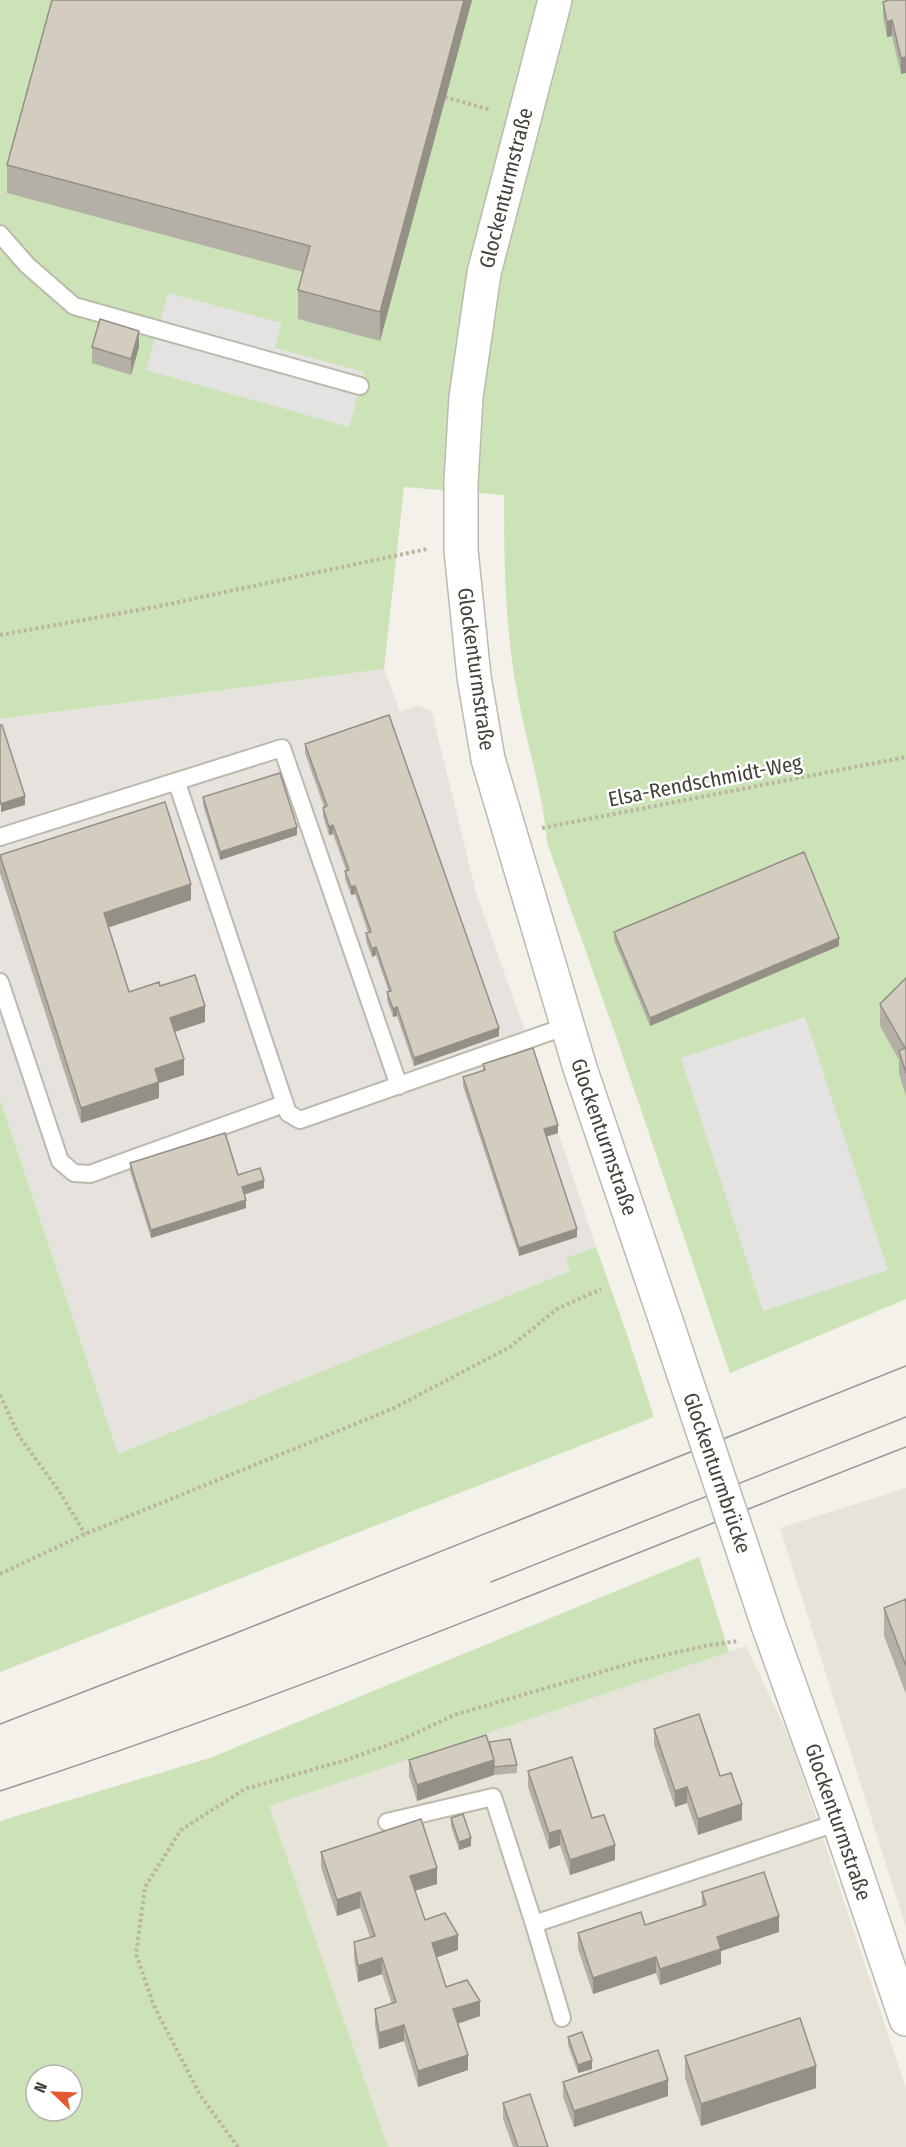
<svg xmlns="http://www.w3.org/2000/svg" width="906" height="2147" font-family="'Fira Sans Condensed',sans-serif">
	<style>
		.residential { fill: #e6e3d8 }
		.industrial { fill: #e6e3de }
		.green { fill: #cbe3b7; fill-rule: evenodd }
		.parking { fill: #e5e3e1 }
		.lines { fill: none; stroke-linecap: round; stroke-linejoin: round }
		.lane-casing { stroke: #bdb9ad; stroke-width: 20 }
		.street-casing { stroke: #bdb9ad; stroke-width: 36 }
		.path { stroke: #beb5a0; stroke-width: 4; stroke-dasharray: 3 3; stroke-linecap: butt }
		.lane { stroke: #fff; stroke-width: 16 }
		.street { stroke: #fff; stroke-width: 33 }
		.tram { stroke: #979797; stroke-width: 1.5 }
		.street-bridge-casing { stroke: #bdb9ad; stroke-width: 36; stroke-linecap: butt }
		.street-bridge { stroke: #fff; stroke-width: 33 }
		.wall { fill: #b5b0a5 }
		.shaded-wall { fill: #949086 }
		.building { fill: #d3cdc0; stroke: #949086; stroke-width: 1.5 }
		.labels { text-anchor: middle; stroke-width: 5; stroke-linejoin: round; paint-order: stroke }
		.street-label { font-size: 21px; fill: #464238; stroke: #fff }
	</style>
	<rect width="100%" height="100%" fill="#f3f1e9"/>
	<path class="residential" d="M906,1488V1928L780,1528Z
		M746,1646L790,1739L906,2088V2147H388L268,1806Z"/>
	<path class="industrial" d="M384,669L400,712L419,705L432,712L476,892L528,1040L596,1247L567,1258L570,1271L118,1455L0,1099V719Z"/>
	<path class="green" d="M0,0H906V1299L730,1373L618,1042L547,842C543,793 527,745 518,697C505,631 504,562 504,495L404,487L384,669L0,719Z
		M0,1099L118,1454L570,1271L566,1258L596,1247L627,1334L654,1417L0,1672Z
		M699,1557L729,1652L269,1806L388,2147H0V1821L210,1758ZM36,2075H72V2111H36Z"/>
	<path class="parking" d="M168,293L282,323L275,348L364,372L349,427L146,370Z
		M805,1017L888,1270L763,1311L681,1058Z"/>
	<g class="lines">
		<defs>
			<path id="lane" d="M0,234L27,265L74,306L360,386
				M177,783L288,1113L300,1120L567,1026
				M0,837L282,748L399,1086
				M0,982L60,1161L74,1173L90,1174L284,1104
				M387,1822L493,1797L534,1924
				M562,2018L534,1924L839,1822"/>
			<path id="street" d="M555,0L484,273L466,397L461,482V550L474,677L488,759L580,1068L666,1321
				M768,1625L839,1822L906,2019"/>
		</defs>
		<use href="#lane" class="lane-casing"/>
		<use href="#street" class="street-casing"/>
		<path class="path" d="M445,97L491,110
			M0,635L155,607L427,549
			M542,828L906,757
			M0,1395L19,1436L59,1491L85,1534
			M0,1574L85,1534L392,1409L510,1347L557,1309L601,1289
			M238,2147L200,2095L154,2006L136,1954L145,1887L181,1830L245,1789L346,1760L399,1741L454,1715L642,1660L705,1646L738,1641"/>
		<use href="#lane" class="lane"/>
		<use href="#street" class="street"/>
		<path class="tram" d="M491,1582L906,1417
			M0,1724L231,1635L906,1366
			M0,1791C307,1691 605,1564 906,1447"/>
		<defs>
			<path id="street-bridge" d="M666,1321L768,1625"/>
		</defs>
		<use href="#street-bridge" class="street-bridge-casing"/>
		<use href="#street-bridge" class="street-bridge"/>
	</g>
	<path class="wall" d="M472,0L380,341L298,319V290L303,272L7,193V165Z
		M906,0L901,74L892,36L887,37L883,17V2Z
		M92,347H139L131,375L92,363Z
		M305,744L499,1036L414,1066L397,1016L393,1017L387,1000V992H389L376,955L372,957L366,941V933L368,932L355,894L351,895L345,879V871L346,870L333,834L329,835L323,816V808L324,807L305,753Z
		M203,797L297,835L220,860L203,805Z
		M0,855L191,900L108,927L129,992L160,986L205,1022L175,1032L184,1075L159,1083V1098L81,1123L0,873Z
		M614,932L839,946L650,1026L614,940Z
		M906,978V1096L899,1074V1060L880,1026V1004Z
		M483,1064L558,1133L546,1137L577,1237L519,1256L463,1086V1077L483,1071Z
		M130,1163L238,1175L264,1188L244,1195L246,1208L151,1238L130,1171Z
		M906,1599V1694L884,1636V1608Z
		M654,1729L720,1776L742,1820L698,1835L687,1803L675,1807L654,1745Z
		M489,1742L517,1765V1773L494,1775L417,1801L409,1776V1760Z
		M528,1771L592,1818L615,1860L570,1875L560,1845L549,1849L528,1787Z
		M451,1818L471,1846L459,1850L451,1826Z
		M321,1852L437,1884L415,1891L425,1920L458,1950L436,1957L446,1987L480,2016L458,2024L468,2070L418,2087L404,2041L379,2049L375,2025V2009L392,2004L382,1974L358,1982L354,1958V1942L370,1937L360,1908L337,1916L321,1867Z
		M702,1892L779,1932L721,1951V1964L660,1985L656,1973L593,1994L578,1949V1933L645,1925L702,1906Z
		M568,2037L592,2069L578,2073L568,2045Z
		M685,2056L816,2088L701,2126L685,2078Z
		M563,2082L668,2096L574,2127L563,2097Z
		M503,2103L548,2147H513L503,2119Z"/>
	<path class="shaded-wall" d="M464,0H472L380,341V312Z
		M892,20V36L887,37V22Z
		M906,57V73L901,74V58Z
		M139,331V347L131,375V359Z
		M25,796V805L1,812V804Z
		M333,825V834L329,835V827Z
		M297,827V835L220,860V852Z
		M191,884V900L104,929V913Z
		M355,886V894L351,895V887Z
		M839,938V946L650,1026V1018Z
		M376,947V955L372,957V949Z
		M205,1006V1022L170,1033V1018Z
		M397,1007V1016L393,1017V1009Z
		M499,1028V1036L414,1066V1058Z
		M184,1059V1075L159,1083V1098L81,1123V1108L155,1069Z
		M558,1125V1133L544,1137V1129Z
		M264,1180V1188L242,1195V1187Z
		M246,1200V1208L151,1238V1230Z
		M577,1229V1237L519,1256V1248Z
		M494,1760V1775L417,1801V1785Z
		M687,1787V1803L675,1807V1791Z
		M742,1804V1820L698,1835V1819Z
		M560,1830V1845L549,1849V1833Z
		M471,1838V1846L459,1850V1842Z
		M615,1845V1860L570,1875V1860Z
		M437,1868V1884L410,1892V1876Z
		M360,1892V1908L337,1916V1900Z
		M779,1916V1932L721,1951V1964L660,1985V1969L717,1937Z
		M458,1935V1950L432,1959V1943Z
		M656,1957V1973L593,1994V1978Z
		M382,1958V1974L358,1982V1966Z
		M480,2001V2016L453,2025V2009Z
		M404,2025V2041L379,2049V2033Z
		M468,2055V2070L418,2087V2071Z
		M592,2060V2069L578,2073V2065Z
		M816,2066V2088L701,2126V2104Z
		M668,2080V2096L574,2127V2111Z"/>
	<path class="building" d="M52,0H464L380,312L298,290L310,246L7,165Z
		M889,0H906V57L901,58L892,20L887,22L883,2Z
		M100,319L139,331L131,359L92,347Z
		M389,715L499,1028L414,1058L397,1007L393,1009L387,992L391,991L376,947L372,949L366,933L371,932L355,886L351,887L345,871L349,870L333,825L329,827L323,808L327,806L305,744Z
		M0,725H2L25,796L1,804L0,799Z
		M280,773L297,827L220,852L203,797Z
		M165,802L191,884L104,913L129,992L159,982L160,986L195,975L205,1006L170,1018L184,1059L155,1069L159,1082L81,1108L0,855Z
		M804,852L839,938L650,1018L614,932Z
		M906,978V1073L899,1051L905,1048L880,1004Z
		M533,1048L558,1125L544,1129L577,1229L519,1248L463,1077L485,1070L483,1064Z
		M225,1133L238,1175L260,1168L264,1180L242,1187L246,1200L151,1230L130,1163Z
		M906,1599V1666L884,1608Z
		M699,1714L720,1776L731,1773L742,1804L698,1819L687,1787L675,1791L654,1729Z
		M486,1735L494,1760L417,1785L409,1760Z
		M510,1739L517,1765L494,1767V1760L489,1742Z
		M572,1757L592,1818L604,1815L615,1845L570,1860L560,1830L549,1833L528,1771Z
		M463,1814L471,1838L459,1842L451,1818Z
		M421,1819L437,1868L410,1876L425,1920L445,1913L458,1935L432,1943L446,1987L467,1980L480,2001L453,2009L468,2055L418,2071L404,2025L379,2033L375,2009L396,2002L382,1958L358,1966L354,1942L375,1936L360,1892L337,1900L321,1852Z
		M764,1872L779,1916L717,1937L721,1949L660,1969L656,1957L593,1978L578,1933L641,1912L645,1925L706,1905L702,1892Z
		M800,2018L816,2066L701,2104L685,2056Z
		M582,2032L592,2060L578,2065L568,2037Z
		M658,2050L668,2080L574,2111L563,2082Z
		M530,2094L548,2147H518L503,2103Z"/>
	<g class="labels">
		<g class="street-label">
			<text transform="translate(506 188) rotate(-76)" y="7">Glockenturmstraße</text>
			<text transform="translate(476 669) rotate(82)" y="7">Glockenturmstraße</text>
			<text transform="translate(705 781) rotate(-11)" y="7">Elsa-Rendschmidt-Weg</text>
			<text transform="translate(604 1137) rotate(71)" y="7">Glockenturmstraße</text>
			<text transform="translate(717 1473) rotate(71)" y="7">Glockenturmbrücke</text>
			<text transform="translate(838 1822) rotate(71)" y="7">Glockenturmstraße</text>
		</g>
	</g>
	<g transform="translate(54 2093) rotate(293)"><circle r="28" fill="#ffffff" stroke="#b5b3af" stroke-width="1.5"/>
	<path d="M0-4.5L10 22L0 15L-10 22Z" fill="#e35931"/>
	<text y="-9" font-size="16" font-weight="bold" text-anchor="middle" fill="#464238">N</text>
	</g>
</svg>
